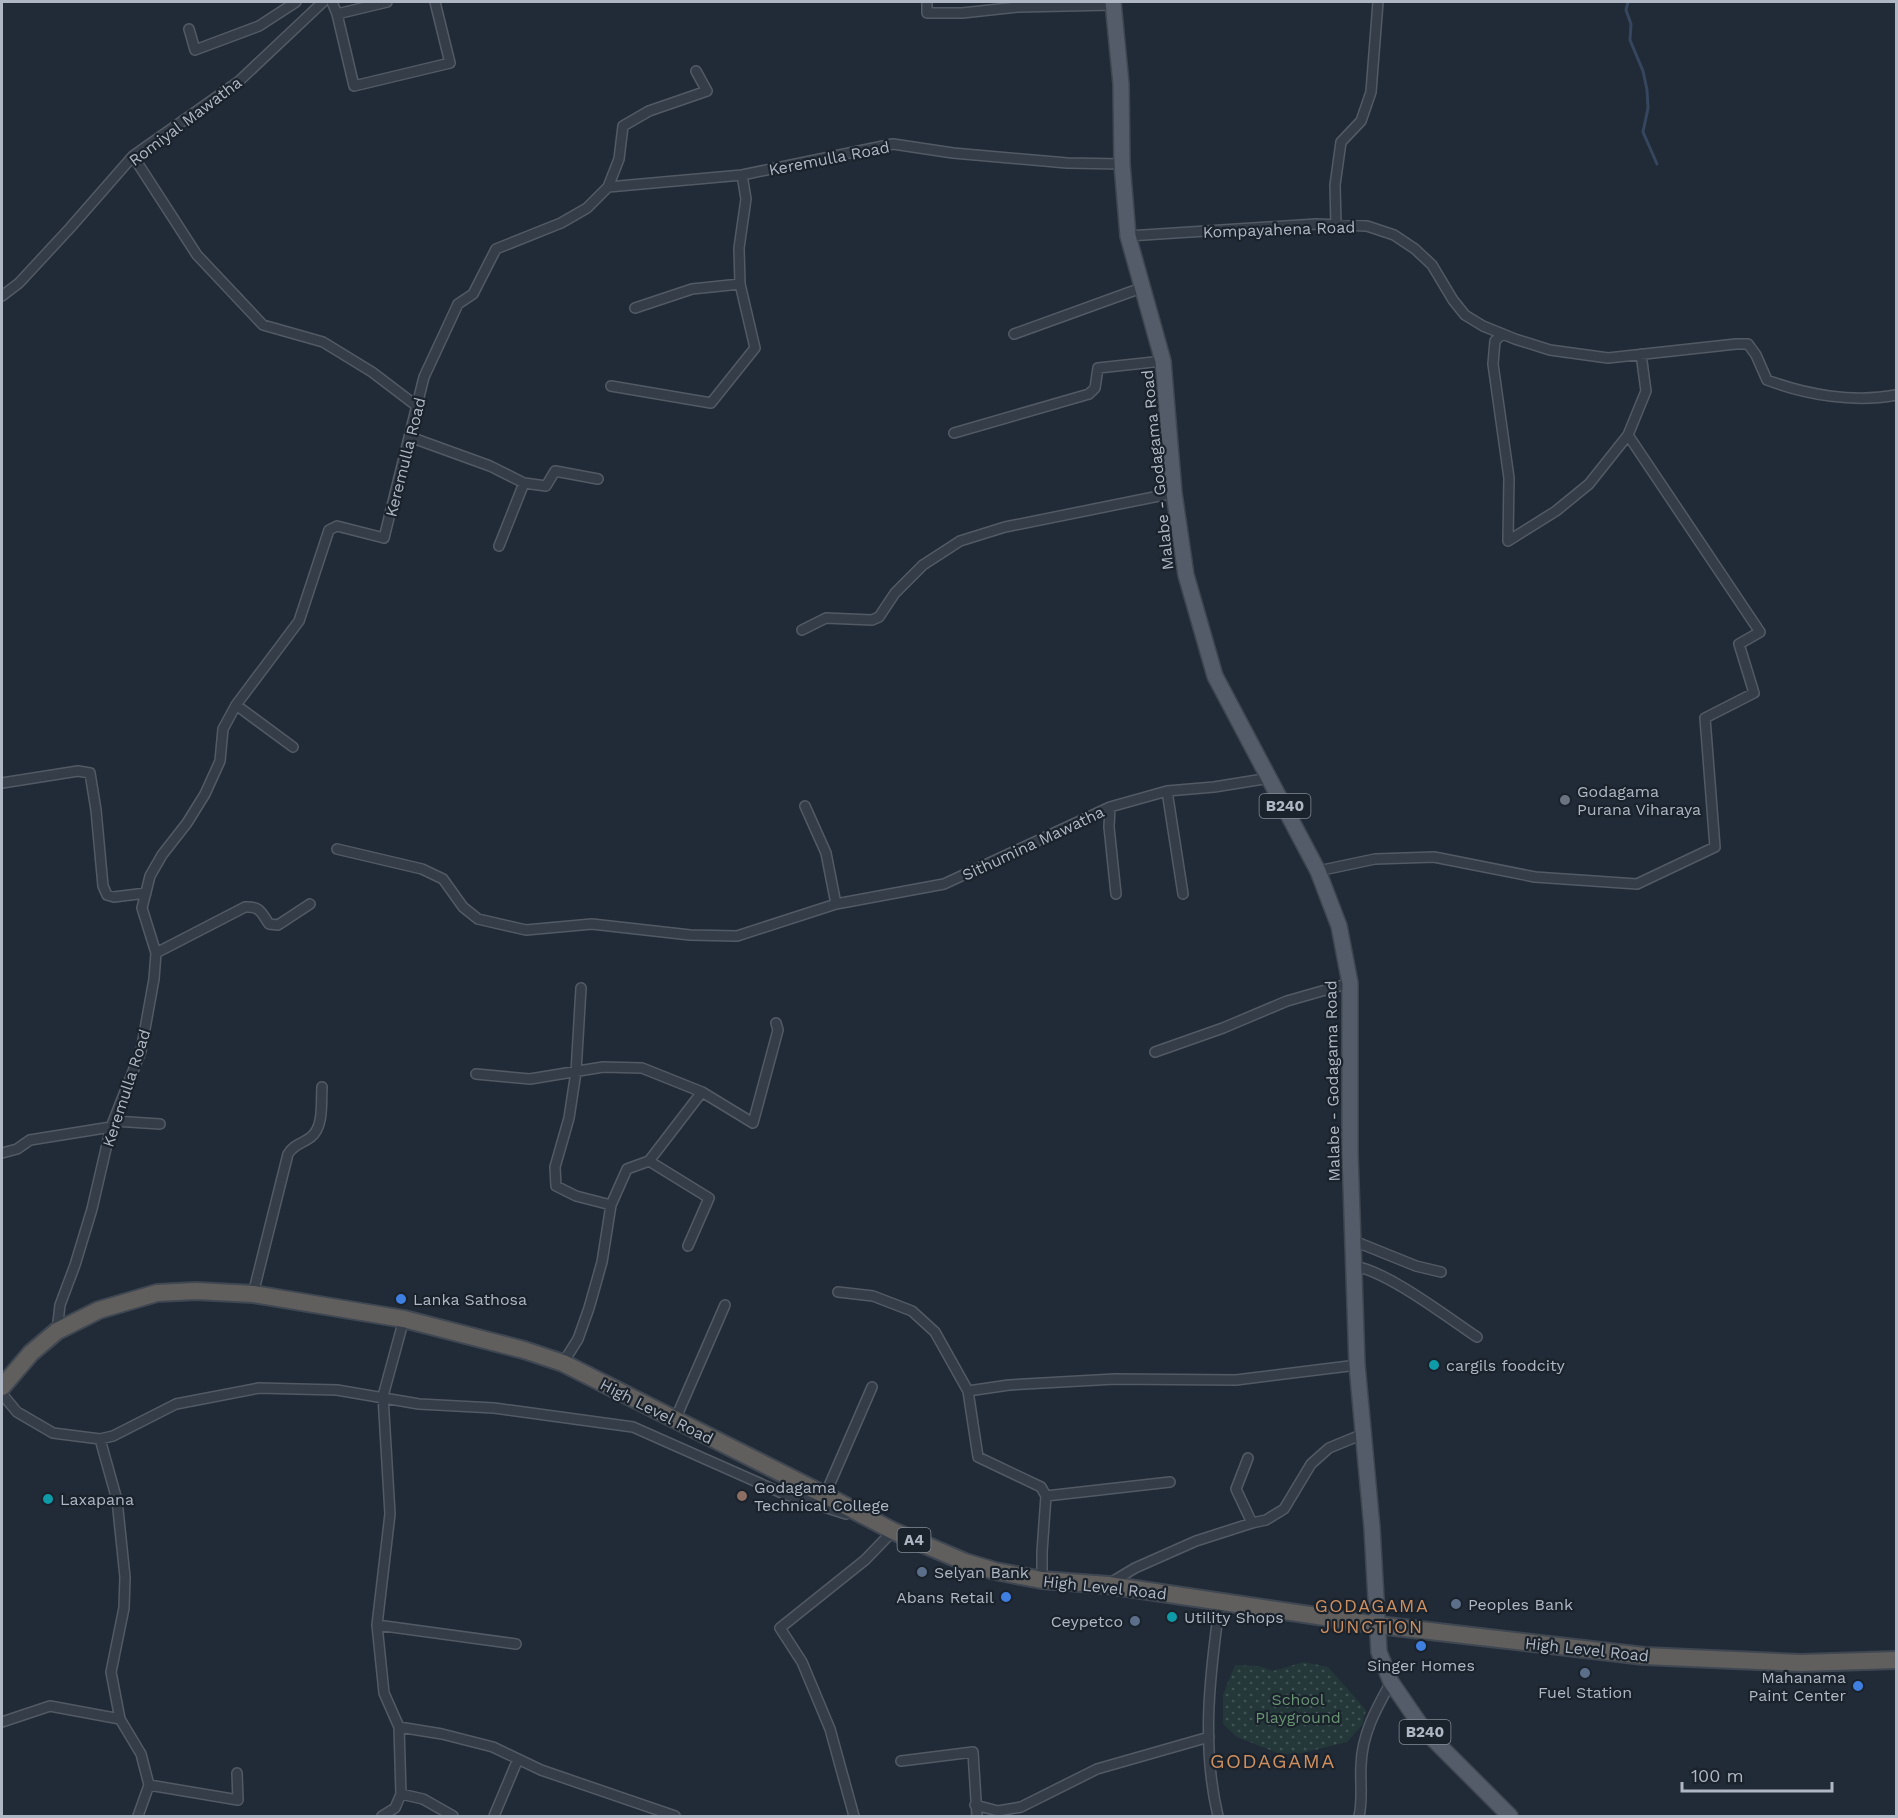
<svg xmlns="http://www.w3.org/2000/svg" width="1898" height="1818" font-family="'Work Sans',sans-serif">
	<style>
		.grass { fill: url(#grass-dots) }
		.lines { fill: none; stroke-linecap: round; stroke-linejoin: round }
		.stream { stroke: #36465e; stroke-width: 3 }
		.minor-casing { stroke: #525a65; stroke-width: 12 }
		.primary-casing { stroke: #3e4651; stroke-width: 18 }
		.trunk-casing { stroke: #3f4752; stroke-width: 20 }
		.minor { stroke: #353d48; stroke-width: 9 }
		.primary { stroke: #535c68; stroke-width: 15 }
		.trunk { stroke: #605f5d; stroke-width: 16 }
		.worship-dot { fill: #6b7280; stroke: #1a222c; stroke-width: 2 }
		.shop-dot { fill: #3f7fe0; stroke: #1a222c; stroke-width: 2 }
		.culture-dot { fill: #0f9aa8; stroke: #1a222c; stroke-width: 2 }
		.education-dot { fill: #8d6e63; stroke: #1a222c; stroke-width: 2 }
		.service-dot { fill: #5c6f8a; stroke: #1a222c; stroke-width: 2 }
		.labels { text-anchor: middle; stroke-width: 4.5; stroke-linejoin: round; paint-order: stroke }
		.shield { fill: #1a222c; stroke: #828a96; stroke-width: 1.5 }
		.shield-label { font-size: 15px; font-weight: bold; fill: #afb7c4 }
		.street-label { font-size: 16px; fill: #afb7c4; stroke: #1a222c }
		.poi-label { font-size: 16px; fill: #afb7c4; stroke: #1a222c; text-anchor: start }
		.park-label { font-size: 16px; fill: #689471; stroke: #1a222c }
		.neighbourhood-label { font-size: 18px; letter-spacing: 1.5px; fill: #ce8f60; stroke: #1a222c }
		.quarter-label { font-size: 20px; letter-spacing: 1.5px; fill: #ce8f60; stroke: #1a222c }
	</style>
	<defs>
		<pattern id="grass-dots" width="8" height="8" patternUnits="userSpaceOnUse" patternTransform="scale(1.5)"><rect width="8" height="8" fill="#243839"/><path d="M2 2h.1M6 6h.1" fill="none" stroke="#415354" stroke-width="1.8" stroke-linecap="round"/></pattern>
	</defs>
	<rect width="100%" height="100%" fill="#212b37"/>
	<path class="grass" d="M1304,1662L1328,1667L1366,1710L1362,1725L1347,1742L1302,1753L1280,1754L1237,1737L1223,1724V1695L1235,1665L1259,1666L1273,1671Z"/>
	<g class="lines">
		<path class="stream" d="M1628,2L1626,10L1631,24L1630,40L1643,71L1647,90L1648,108L1643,132L1657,164"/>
		<defs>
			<path id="minor" d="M332,2L337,14L354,86L450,63L435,2
				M927,2V13H962L1018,7L1113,5
				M337,14L387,2
				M189,29L195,50L259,26L296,2
				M696,71L707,91L649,111L623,126L619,159L608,187L742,175L893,144L953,153L1067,163L1122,164
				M133,156L197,255L263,325L323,342L372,372L418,407
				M1336,225L1335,185L1341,142L1361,121L1371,92L1378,2
				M1128,236L1316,224L1367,226L1394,235L1415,249L1432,265L1453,300L1465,315L1483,326L1515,339L1550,350L1608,358L1736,344H1748L1756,355L1767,380C1807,395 1854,403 1896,395
				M2,296L19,283L70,228L133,156L238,82L323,2
				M635,308L692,289L740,284L739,248L746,199L742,175
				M1014,334L1144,287
				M1502,334L1495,341L1493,364L1509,478L1508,541L1556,511L1589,484L1628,435
				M611,386L711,403L755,348L740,284
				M954,433L1089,394L1095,388L1098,368L1163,361
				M410,437L490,466L524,483L546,486L555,471L598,479
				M499,546L524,483
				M802,630L826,618L872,620L879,617L895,593L923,565L960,541L1005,527L1174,493
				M236,705L293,747
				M2,783L78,771L90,773L96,810L103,886L107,895L114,897L146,893
				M1167,791L1183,894
				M805,806L826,853L836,904
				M1110,807L1109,827L1116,894
				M337,849L422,869L443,879L463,907L478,919L526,930L592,924L690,935L737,936L836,904L944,884L1110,807L1167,791L1214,787L1270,778
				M1318,871L1375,859L1434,857L1535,877L1637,884L1715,847L1705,718L1754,693L1739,644L1760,632L1628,435L1646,391L1641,354
				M156,953L245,907C260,906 261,912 269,924L278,925L310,904
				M581,988L576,1072L569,1118L555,1167L556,1186L576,1196L611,1205
				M1155,1052L1223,1028L1287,1001L1350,983
				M476,1074L530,1079L603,1067L642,1068L702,1092
				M114,1121L160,1124
				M2,1153L17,1149L30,1140L111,1127
				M649,1161L702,1092L753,1123L778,1030L776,1023
				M1354,1241L1416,1266L1441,1272
				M1353,1266C1386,1270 1447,1317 1477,1337
				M838,1292L873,1296L912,1311L935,1332L968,1391L978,1457L1041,1487L1046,1496L1042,1552V1580
				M253,1294L288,1154C294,1144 302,1144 311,1137C324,1127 321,1102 322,1087
				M57,1331L60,1305L75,1265L92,1209L111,1127L141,1051L154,979L156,953L142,908L150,876L162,855L187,823L205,794L220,761L223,729L236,705L299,621L329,530L337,526L384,538L424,377L458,304L473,294L496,249L561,223L587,208L608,187
				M563,1363L578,1339L589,1308L602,1262L611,1205L627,1169L649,1161L709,1198L688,1246
				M968,1391L1009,1385L1115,1379L1236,1380L1357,1365
				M2,1394L17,1412L53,1433L100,1439L113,1436L176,1404L259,1388L337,1390L419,1404L494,1408L633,1427L784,1494L846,1514
				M675,1420L725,1305
				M100,1439L117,1500L125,1577L124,1608L111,1672L120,1719L141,1754L149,1785L138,1816
				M1248,1458L1236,1489L1252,1523
				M825,1495L872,1387
				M1046,1496L1170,1482
				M1110,1583L1135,1568L1196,1541L1252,1523L1266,1520L1284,1509L1311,1464L1329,1448L1363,1434
				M377,1625L516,1644
				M2,1722L50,1706L120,1719
				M399,1727L442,1734L493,1747L541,1770L675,1816
				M901,1761L973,1752L977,1816
				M149,1785L238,1800L237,1773
				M401,1794L423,1799L453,1816
				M975,1805L998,1811L1021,1807L1097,1769L1209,1737
				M382,1816L395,1808L401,1794L399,1727L384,1693L377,1625L390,1514L383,1396L404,1319
				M494,1816L518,1759
				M854,1816L830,1729L802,1662L780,1628L865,1560L893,1531
				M1218,1816C1201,1745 1210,1673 1220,1601
				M1359,1816C1363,1800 1360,1782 1361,1765C1362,1734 1376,1709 1391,1682"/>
			<path id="primary" d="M1113,2L1121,84L1122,164L1128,236L1163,361L1174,493L1186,575L1215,676L1318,871L1339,926L1350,983V1154L1357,1365L1372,1528L1379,1652L1391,1682L1424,1730L1510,1816"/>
			<path id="trunk" d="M2,1387L31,1353L57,1331L99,1310L157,1293L196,1291L253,1294L404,1319L524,1350L563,1363L825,1495L893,1531L965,1562L995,1571L1042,1580L1108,1585L1378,1625L1644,1656L1801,1663L1896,1660"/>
		</defs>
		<use href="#minor" class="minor-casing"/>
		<use href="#primary" class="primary-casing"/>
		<use href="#trunk" class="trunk-casing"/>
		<use href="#minor" class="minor"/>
		<use href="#primary" class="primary"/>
		<use href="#trunk" class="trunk"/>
	</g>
	<circle class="worship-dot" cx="1565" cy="800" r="6"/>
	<g class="shop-dot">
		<circle cx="401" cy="1299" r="6"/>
		<circle cx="1006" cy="1597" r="6"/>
		<circle cx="1421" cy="1646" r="6"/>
		<circle cx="1858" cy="1686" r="6"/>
	</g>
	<g class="culture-dot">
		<circle cx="1434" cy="1365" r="6"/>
		<circle cx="48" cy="1499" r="6"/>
		<circle cx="1172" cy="1617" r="6"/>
	</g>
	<circle class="education-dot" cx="742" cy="1496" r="6"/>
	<g class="service-dot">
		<circle cx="922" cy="1572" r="6"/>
		<circle cx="1456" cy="1604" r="6"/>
		<circle cx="1135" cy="1621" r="6"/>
		<circle cx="1585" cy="1673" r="6"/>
	</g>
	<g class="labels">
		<g class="shield">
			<rect x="1259.5" y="794" width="51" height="24" rx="4.5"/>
			<rect x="897.5" y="1528" width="33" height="24" rx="4.5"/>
			<rect x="1399.5" y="1720" width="51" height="24" rx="4.5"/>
		</g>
		<g class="shield-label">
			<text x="1285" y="811">B240</text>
			<text x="914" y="1545">A4</text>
			<text x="1425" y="1737">B240</text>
		</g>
		<g class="street-label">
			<text transform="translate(185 121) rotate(-37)" y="6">Romiyal Mawatha</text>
			<text transform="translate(829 158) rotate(-11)" y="6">Keremulla Road</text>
			<text transform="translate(1279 229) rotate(-2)" y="6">Kompayahena Road</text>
			<text transform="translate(405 457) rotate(-76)" y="6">Keremulla Road</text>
			<text transform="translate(1157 470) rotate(-96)" y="6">Malabe - Godagama Road</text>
			<text transform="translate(1033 843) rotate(-25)" y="6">Sithumina Mawatha</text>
			<text transform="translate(1332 1081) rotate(-91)" y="6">Malabe - Godagama Road</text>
			<text transform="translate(126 1088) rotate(-72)" y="6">Keremulla Road</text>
			<text transform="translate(657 1411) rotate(27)" y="6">High Level Road</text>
			<text transform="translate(1105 1587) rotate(6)" y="6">High Level Road</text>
			<text transform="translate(1587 1649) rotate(6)" y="6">High Level Road</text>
		</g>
		<g class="poi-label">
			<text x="1577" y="797">Godagama<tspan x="1577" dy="18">Purana Viharaya</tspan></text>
			<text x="413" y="1305">Lanka Sathosa</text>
			<text x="1446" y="1371">cargils foodcity</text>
			<text x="754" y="1493">Godagama<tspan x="754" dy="18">Technical College</tspan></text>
			<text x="60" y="1505">Laxapana</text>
			<text x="934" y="1578">Selyan Bank</text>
			<text x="994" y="1603" text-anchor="end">Abans Retail</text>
			<text x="1468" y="1610">Peoples Bank</text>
			<text x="1184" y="1623">Utility Shops</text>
			<text x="1123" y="1627" text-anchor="end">Ceypetco</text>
			<text x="1421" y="1671" text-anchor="middle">Singer Homes</text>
			<text x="1846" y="1683" text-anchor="end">Mahanama<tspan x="1846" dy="18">Paint Center</tspan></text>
			<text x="1585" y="1698" text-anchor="middle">Fuel Station</text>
		</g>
		<g class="park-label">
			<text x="1298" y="1705">School<tspan x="1298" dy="18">Playground</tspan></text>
		</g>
		<g class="neighbourhood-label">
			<text x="1372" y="1612">GODAGAMA<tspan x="1372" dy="21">JUNCTION</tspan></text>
		</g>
		<g class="quarter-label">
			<text x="1273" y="1768">GODAGAMA</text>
		</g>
	</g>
	<rect width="1898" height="1818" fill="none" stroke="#afb7c4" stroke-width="6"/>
	<path d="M1682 1782v9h150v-9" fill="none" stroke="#afb7c4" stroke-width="3"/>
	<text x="1691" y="1782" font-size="18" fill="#afb7c4" stroke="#1a222c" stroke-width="4.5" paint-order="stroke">100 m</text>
</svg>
